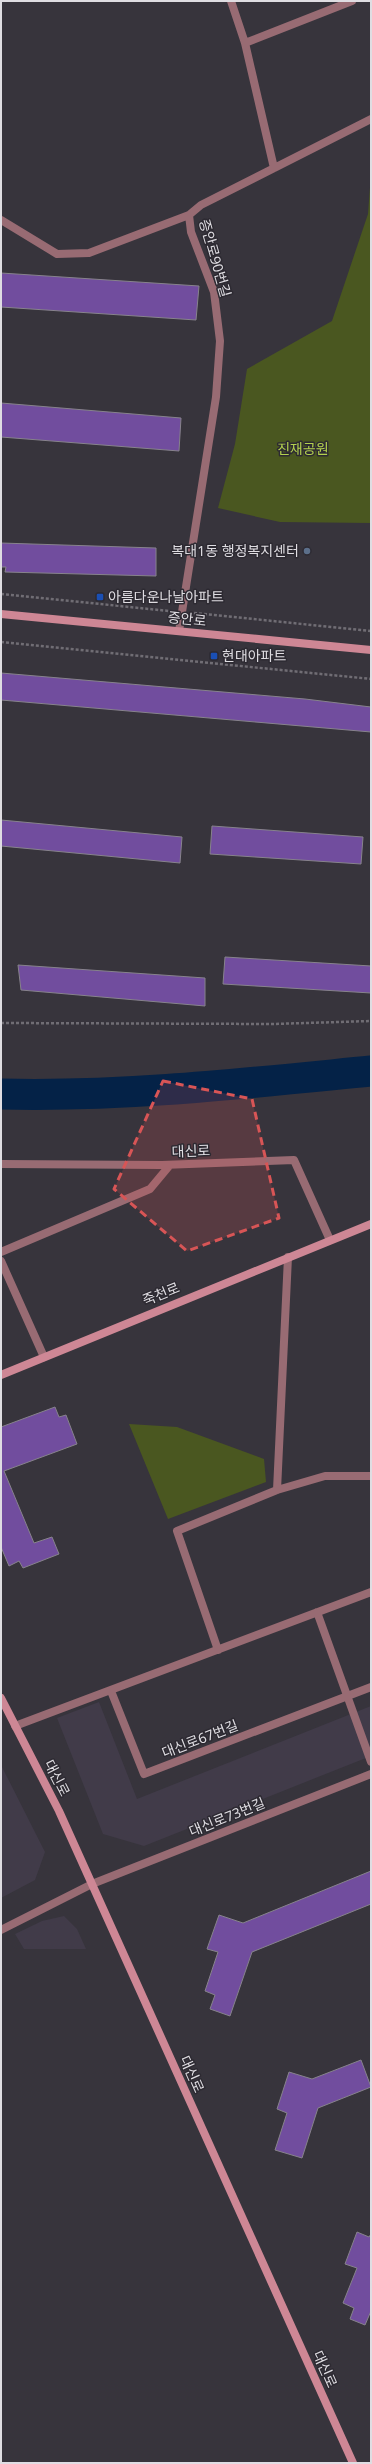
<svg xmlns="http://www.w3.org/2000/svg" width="372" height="2464" font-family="'Noto Sans','Noto Sans KR',sans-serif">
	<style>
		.built { fill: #413b49 }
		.green { fill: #4a5720 }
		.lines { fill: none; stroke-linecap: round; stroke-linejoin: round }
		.river { stroke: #042247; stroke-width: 31 }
		.building { fill: #714d9e; stroke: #87838c }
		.path { stroke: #706d74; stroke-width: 2.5; stroke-dasharray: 3 2; stroke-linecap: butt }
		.street { stroke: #986b73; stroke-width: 8 }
		.secondary { stroke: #ce8795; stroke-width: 8 }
		.marked { fill: #d85556; fill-opacity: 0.2; stroke: #d85556; stroke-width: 3; stroke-dasharray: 8 5; stroke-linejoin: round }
		.service-dot { fill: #5c6f8a; stroke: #2d2a32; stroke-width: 1.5 }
		.transit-dot { fill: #1a4fb4; stroke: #2d2a32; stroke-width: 1.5 }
		.labels { text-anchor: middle; stroke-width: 3; stroke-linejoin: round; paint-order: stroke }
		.street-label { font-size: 14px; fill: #dfdde2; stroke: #2d2a32 }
		.park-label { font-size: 14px; fill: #b3d14e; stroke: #2d2a32 }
		.poi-label { font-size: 14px; fill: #dfdde2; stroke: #2d2a32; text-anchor: start }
	</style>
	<rect width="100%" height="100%" fill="#37343c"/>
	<path class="built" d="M99,1702L137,1799L371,1706V1756L144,1846L103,1834L57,1718Z
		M1,1765L45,1852L35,1880L1,1898Z
		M64,1916L77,1929L86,1949H24L15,1934L42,1921Z"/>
	<path class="green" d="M371,174V523L280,522L218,508L235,444L247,369L332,321L368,214Z
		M129,1424L177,1427L264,1459L266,1482L168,1519Z"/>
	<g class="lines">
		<path class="river" d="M1,1094C125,1097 248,1083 371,1071"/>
	</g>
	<path class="building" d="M1,273L199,286L196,320L1,307Z
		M1,403L181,418L179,451L1,437Z
		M1,543L156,548V576L5,572L6,567H1Z
		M1,673L305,699L371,707V732L1,700Z
		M1,820L182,837L180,863L1,846Z
		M212,826L363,837L361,864L210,854Z
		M225,957L371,966V993L223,984Z
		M18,965L205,978V1006L21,990Z
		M55,1407L59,1417L66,1415L77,1444L4,1471L34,1543L52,1537L59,1554L23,1568L19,1561L9,1566L1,1547V1427Z
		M371,1871V1904L252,1952L230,2016L210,2009L215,1995L205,1991L218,1952L207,1949L219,1915L243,1923Z
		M361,2060L371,2087L318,2108L302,2158L275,2150L287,2113L277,2109L289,2072L312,2079Z
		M357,2232L369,2237L371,2234V2311L365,2325L350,2319L354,2308L343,2303L357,2268L345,2264Z"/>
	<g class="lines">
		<path class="path" d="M1,594L169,611
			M194,613L371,631
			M1,642L371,679
			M1,1023L273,1024L371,1021"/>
		<path class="street" d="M231,1L245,43L274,168
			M245,43L352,1
			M1,220L57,254L89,253L189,215
			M179,631L216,397L220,341L214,292L191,232L189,215L201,205L371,119
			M1,1164L162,1165L294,1160L330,1240
			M1,1252L150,1189L170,1165
			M1,1261L44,1357
			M277,1490L288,1257
			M317,1612L371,1762
			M218,1650L177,1531L277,1490L325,1476H371
			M111,1691L144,1774L371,1687
			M15,1726L371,1592
			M1,1930L92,1884L371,1774"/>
		<path class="secondary" d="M1,614L371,650
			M1,1375L371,1224
			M1,1698L59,1811L353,2463"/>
	</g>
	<path class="marked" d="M163,1081L252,1099L279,1218L187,1251L114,1189Z"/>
	<circle class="service-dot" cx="307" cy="551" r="4"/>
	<g class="transit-dot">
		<rect x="96" y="593" width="8" height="8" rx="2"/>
		<rect x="210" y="652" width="8" height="8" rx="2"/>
	</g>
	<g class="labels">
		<g class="street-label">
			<text transform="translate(215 258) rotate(74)" y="5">증안로90번길</text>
			<text transform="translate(187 619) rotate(6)" y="5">증안로</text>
			<text transform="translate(191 1151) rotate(-2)" y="5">대신로</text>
			<text transform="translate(161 1294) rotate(-22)" y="5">죽천로</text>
			<text transform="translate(200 1739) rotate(-21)" y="5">대신로67번길</text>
			<text transform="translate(57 1778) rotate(63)" y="5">대신로</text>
			<text transform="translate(227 1817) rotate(-22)" y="5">대신로73번길</text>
			<text transform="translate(192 2074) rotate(66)" y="5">대신로</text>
			<text transform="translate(325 2369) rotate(66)" y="5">대신로</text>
		</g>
		<g class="park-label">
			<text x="303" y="454">진재공원</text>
		</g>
		<g class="poi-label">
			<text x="299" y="556" text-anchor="end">복대1동 행정복지센터</text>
			<text x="108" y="602">아름다운나날아파트</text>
			<text x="222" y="661">현대아파트</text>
		</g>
	</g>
	<rect width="372" height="2464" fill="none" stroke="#dfdde2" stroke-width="4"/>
</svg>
